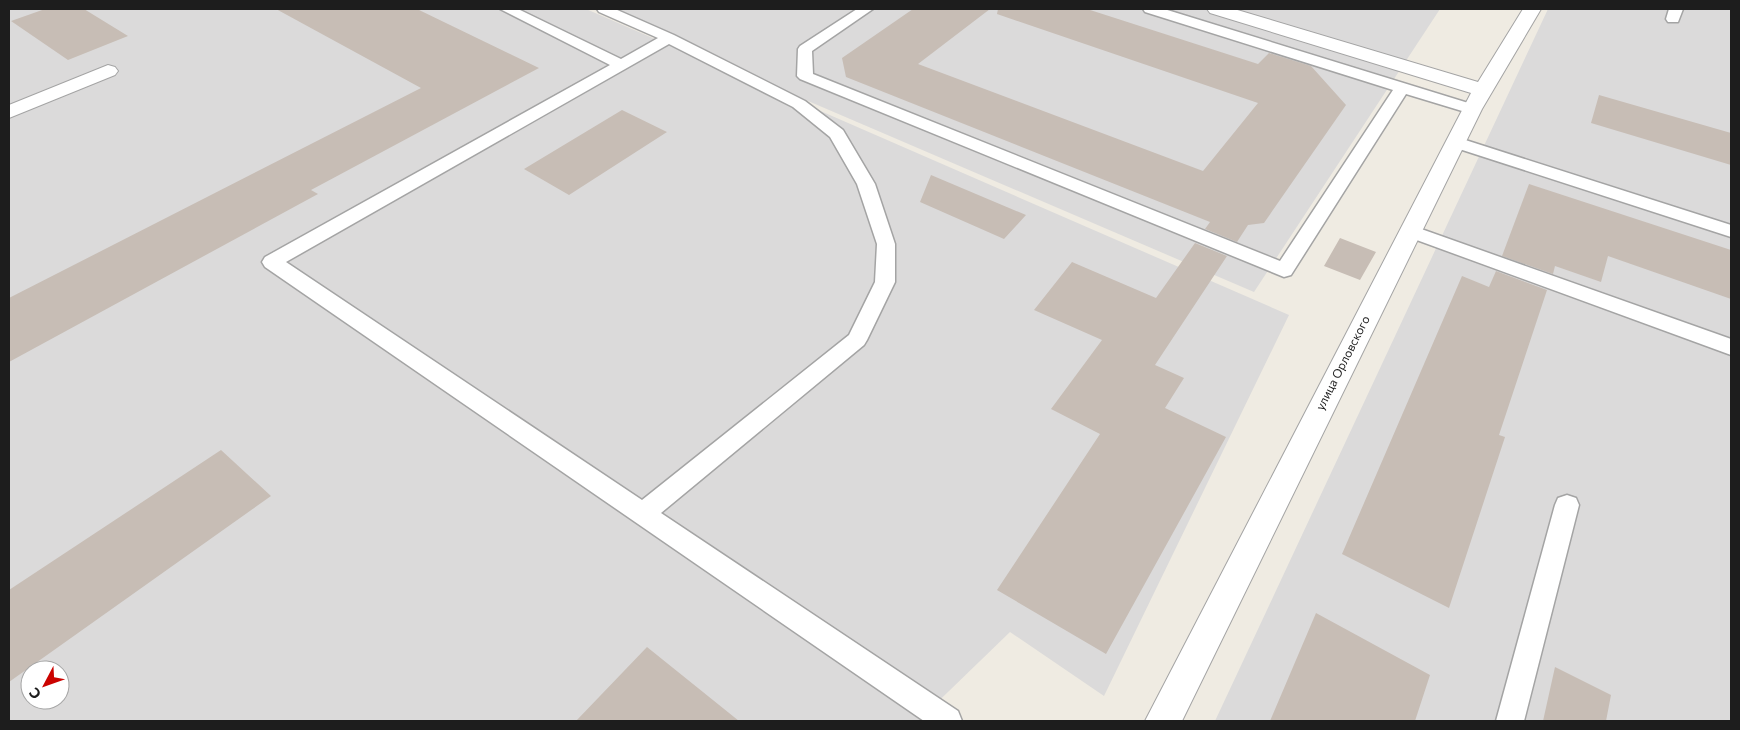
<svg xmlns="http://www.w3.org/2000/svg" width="1740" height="730" font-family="Commissioner,sans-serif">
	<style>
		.residential { fill: #dbdada; fill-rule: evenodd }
		.building { fill: #c7bdb5 }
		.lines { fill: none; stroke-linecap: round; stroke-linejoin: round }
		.lane-casing { stroke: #a4a4a4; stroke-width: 3 }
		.street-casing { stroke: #a4a4a4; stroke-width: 2 }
		.lane { fill: #fff; fill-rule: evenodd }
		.street { fill: #fff; fill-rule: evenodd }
		.labels { text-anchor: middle; stroke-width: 4; stroke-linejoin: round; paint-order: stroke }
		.street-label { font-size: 12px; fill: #1d1d1d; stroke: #fff }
	</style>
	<rect width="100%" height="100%" fill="#efebe2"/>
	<path class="residential" d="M9,9H586L1289,315L1104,696L1010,632L918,721H9ZM30,670H60V700H30Z
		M593,9H1440L1254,292Z
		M1548,9H1731V721H1215Z"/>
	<path class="building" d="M45,9H84L128,36L68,60L11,21Z
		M276,9H417L539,68L311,190L318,194L9,362V298L421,88Z
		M913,9H990L918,64L1203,171L1258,103L997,14L998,9H1087L1258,64L1269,53L1311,66L1346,105L1264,223L1248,225L1237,242L1205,229L1210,222L846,77L842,58Z
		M1599,95L1731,133V165L1591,123Z
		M622,110L667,132L569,195L524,169Z
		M931,175L1026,215L1004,239L920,202Z
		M1529,184L1731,250V299L1608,256L1601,282L1555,266L1553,274L1502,256Z
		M1340,238L1376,252L1360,280L1324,266Z
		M1195,243L1227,256L1155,365L1184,378L1165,408L1226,437L1106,654L997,590L1100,434L1051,409L1102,340L1034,310L1072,262L1156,298Z
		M1496,271L1547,290L1499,435L1505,437L1449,608L1342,554L1462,276L1489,287Z
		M221,450L271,496L9,682V590Z
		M1316,613L1430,675L1415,721H1270Z
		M647,647L739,721H576Z
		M1555,667L1611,695L1606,721H1543Z"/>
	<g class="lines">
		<defs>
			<path id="lane" d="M500,9H518L621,59L658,38L599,12L597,9H615L674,35L805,101L843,130L875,184L895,244V282L867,340L864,345L661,513L958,711L962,721H924L265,267L262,262L265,257L610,65ZM669,44L793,107L830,137L857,184L877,244L875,282L849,335L642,500L286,262Z
				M857,9H873L812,51L813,74L1280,261L1393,90L1145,12L1143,9H1164L1478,106L1480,109L1472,114L1406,94L1291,275L1284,277L800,79L797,76L798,49L800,46Z
				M1669,9H1683L1678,22H1668L1666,19Z
				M1456,137L1731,225V237L1450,146L1448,142L1450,138Z
				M1410,225L1731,339V355L1403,235L1401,231L1403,227Z
				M1567,495L1576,498L1579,505L1524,721H1496L1555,505L1558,498Z"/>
			<path id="street" d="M1207,9H1234L1478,82L1523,9H1541L1482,109L1182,721H1145L1471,93L1210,13Z
				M108,65L115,67L118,71L115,75L9,118V105Z"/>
		</defs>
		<use href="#lane" class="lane-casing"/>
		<use href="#street" class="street-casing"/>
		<use href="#lane" class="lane"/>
		<use href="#street" class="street"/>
	</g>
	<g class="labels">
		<g class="street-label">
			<text transform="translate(1343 363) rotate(-63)" y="4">улица Орловского</text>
		</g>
	</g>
	<rect width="1740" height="730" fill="none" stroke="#1d1d1d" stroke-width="20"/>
	<g transform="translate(45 685) rotate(229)"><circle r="24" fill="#ffffff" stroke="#a5a5a5"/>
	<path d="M0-4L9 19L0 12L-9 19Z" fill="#cb0300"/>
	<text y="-8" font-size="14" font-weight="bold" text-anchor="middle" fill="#1d1d1d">С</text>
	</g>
</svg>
